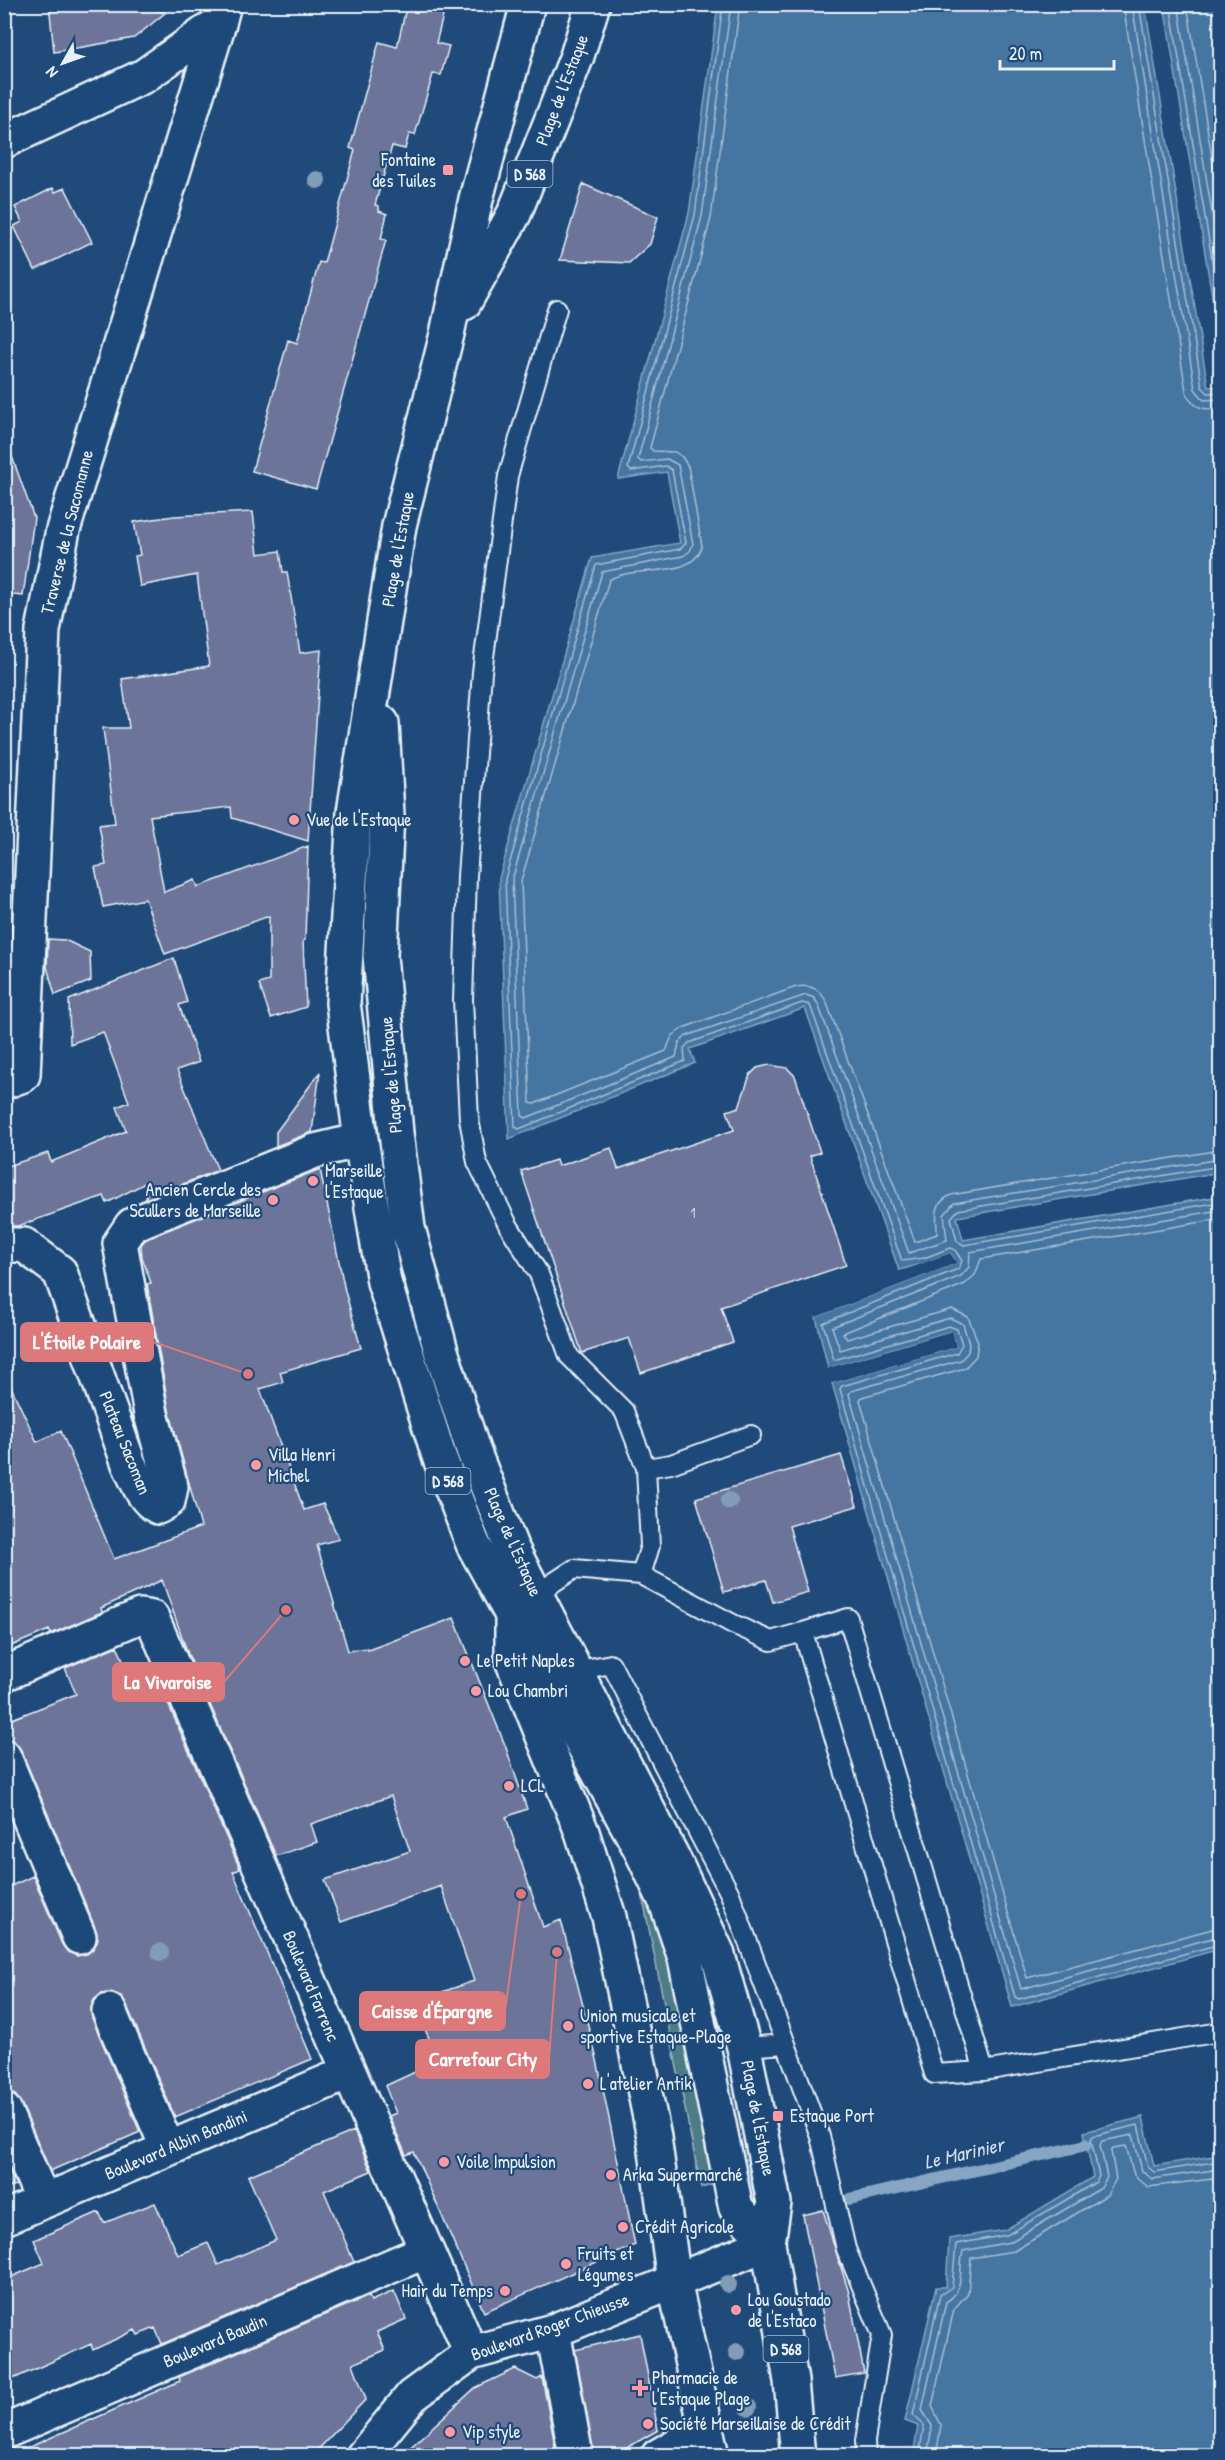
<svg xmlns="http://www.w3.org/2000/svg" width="1225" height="2460" font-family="'Patrick Hand',sans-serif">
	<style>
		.green { fill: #4e7c86; stroke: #9bb6bf; stroke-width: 1.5 }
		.water { fill: #4574a1; stroke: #86a6c4; stroke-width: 1.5 }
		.pier { fill: #1f4a7a }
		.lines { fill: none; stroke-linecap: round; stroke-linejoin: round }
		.shore { stroke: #a7bfd5; stroke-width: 1.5 }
		.stream { stroke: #86a6c4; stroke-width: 12 }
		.building { fill: #6c7499; stroke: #e8f1f8; stroke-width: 1.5 }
		.service-casing { stroke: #e8f1f8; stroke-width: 22 }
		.minor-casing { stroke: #e8f1f8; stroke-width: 38 }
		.tertiary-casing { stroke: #e8f1f8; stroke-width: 38 }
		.primary-casing { stroke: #e8f1f8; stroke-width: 38 }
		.service { stroke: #1f4a7a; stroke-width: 18 }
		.minor { stroke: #1f4a7a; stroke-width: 33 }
		.tertiary { stroke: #1f4a7a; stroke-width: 33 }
		.primary { stroke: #1f4a7a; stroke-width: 33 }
		.tree { fill: #819cb6 }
		.poi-dot { fill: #ff9aa2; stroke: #1f4a7a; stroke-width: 2 }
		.labels { text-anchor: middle; stroke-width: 4.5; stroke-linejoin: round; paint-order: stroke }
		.number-label { font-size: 15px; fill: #c9d2e0 }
		.shield { fill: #1f4a7a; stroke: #acbfd2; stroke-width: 1.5 }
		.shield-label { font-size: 16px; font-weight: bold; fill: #e8f1f8 }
		.street-label { font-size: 18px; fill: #e8f1f8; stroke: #1f4a7a }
		.poi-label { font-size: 18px; fill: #e8f1f8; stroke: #1f4a7a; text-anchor: start }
		.water-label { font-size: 20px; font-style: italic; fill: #d0deeb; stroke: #1f4a7a }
		.leader { fill: none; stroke: #dd787b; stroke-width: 2 }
		.callout-dot { fill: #dd787b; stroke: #1f4a7a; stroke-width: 2 }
		.callout { fill: #dd787b; stroke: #dd787b; stroke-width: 2 }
		.callout-label { font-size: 20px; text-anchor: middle; font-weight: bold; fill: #fff }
	</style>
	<rect width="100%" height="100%" fill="#1f4a7a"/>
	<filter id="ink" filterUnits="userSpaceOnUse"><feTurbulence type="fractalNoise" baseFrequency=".0167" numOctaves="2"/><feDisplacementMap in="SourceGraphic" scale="12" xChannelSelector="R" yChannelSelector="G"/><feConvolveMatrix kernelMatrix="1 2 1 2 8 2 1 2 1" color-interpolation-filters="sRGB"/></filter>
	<g filter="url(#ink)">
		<path class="green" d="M649,1893L668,1934L715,2184L701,2188L642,1894Z"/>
		<path class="water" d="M718,5H1145L1208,387L1220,386V1172L957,1217L963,1240L1220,1196V1949L1012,2007L832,1383L956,1347L951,1331L828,1368L816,1317L957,1263L950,1253L926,1263L899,1270L805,1008L690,1049L695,1063L509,1139L499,878L592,558L680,543L667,472L618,479L689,213Z
			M1164,5H1220V344Z
			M1143,2117L1154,2166L1220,2155V2455H913L918,2426L905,2421L936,2287H946L949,2239L1005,2230L1093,2177L1084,2132Z"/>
		<path class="pier" d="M950,1253L957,1263L816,1317L815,1314L952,1262L949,1257L927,1266L897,1273Z
			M952,1331L956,1347L832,1383L831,1380L953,1345L950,1335L829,1371L828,1368Z"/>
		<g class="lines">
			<path class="shore" d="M723,4L695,215L628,468L631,471L666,466L672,470L686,543L680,549L596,565L505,879L515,1127L519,1129L685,1061L684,1048L689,1043L802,1003L810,1005L902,1261L924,1258L950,1248L955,1250L962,1261L958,1269L823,1323L834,1360L949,1326L957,1329L962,1344L957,1353L842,1386L840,1389L1015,1997L1019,1999L1220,1944
				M731,4L702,216L638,459L641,462L667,459L678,465L693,544L690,551L683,556L602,572L512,880L522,1116L526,1118L676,1057L679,1043L686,1036L806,995L814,998L818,1004L909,1253L947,1240L944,1215L954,1203L1220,1159
				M740,4L711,218L650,448L653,451L675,452L682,457L688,466L702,546C693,581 633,564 609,580L521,881L530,1103L534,1104L666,1051L672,1036L683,1028L796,987C810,984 820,989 826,1001L915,1242L937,1234C937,1217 932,1204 951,1195L1220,1150
				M1123,4L1186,391C1192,408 1204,411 1220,408
				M1132,4L1195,389L1204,400L1220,399
				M1139,4L1202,387L1208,393L1220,392
				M1170,4L1220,308
				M1178,4L1220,262
				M1187,4L1220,207
				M1220,1166L958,1210L951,1218L957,1241L964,1245L1220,1202
				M1220,1210L970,1252L969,1267L961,1276L832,1327L840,1350L950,1318L963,1324L969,1344L968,1352L961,1360L851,1391L849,1394L1021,1989L1220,1936
				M1220,1219L981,1259L975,1275L965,1284L843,1333L847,1339L952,1309L968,1317L978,1342L976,1356L965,1368L862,1397L860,1400L1027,1978L1220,1927
				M919,2456L924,2425L913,2415L940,2295L952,2287L956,2244L1007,2235L1096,2182L1099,2176L1091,2139L1093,2136L1138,2125L1148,2167L1154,2172L1220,2161
				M927,2456L932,2426L922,2410L946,2302C966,2290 958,2270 963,2251L1010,2242L1101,2188L1107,2177L1100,2145L1102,2141L1133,2135L1142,2171L1152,2179L1220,2169
				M936,2456L941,2425L932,2406L954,2309L968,2293L971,2258L1014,2251L1107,2195L1116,2179L1111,2151L1113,2148L1126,2146L1134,2175L1148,2187L1220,2178"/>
			<path class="stream" d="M850,2199L1086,2145"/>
		</g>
		<path class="building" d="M49,4H139L165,13L134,38L54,52Z
			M407,4H446L436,43L449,46L441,75L433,74L415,135L409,134L405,149L392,146L375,205L379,206V211L387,214L381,239L386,240L316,489L252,471L288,340L297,343L319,262L324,263L355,150L350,148L379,42L397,47Z
			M583,184L658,217L650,244L629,263L560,260Z
			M53,188L55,192L65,188L92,242L35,270L14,226L22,222L15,207Z
			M4,448H9L34,518L23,596L4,594Z
			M253,512L258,554L280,551L283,572H287L300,653L321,650L308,841L232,818L231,807L150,816L164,892L195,880L198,887L308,846L305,940L303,941L306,1007L271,1018L259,984L269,981V916L165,954L145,899L103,907L95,867L106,865L99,825L115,823L103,728H129L122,679L209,666L197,575L140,586L135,556L140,555L134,522L174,516Z
			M48,939L65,940L90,952L91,981L55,995L47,967Z
			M174,958L187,1002L179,1005L199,1062L177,1070L218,1170L146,1199L147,1182L107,1203L104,1196L18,1226H4V1167L48,1153L51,1162L126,1131L117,1107L129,1102L103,1032L70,1044L69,1000Z
			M769,1065L787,1068L795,1076L820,1152L810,1156L846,1265L721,1307L733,1342L641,1373L629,1338L582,1353L521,1171L556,1160L558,1166L611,1148L618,1169L734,1130L727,1111L739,1107L750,1075L757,1068Z
			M320,1072L312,1132L276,1146V1132Z
			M320,1169L345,1291L361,1348L280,1372L283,1382L260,1389L304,1510L323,1504L339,1539L317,1545L348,1651L367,1648L368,1650L454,1618L505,1745L527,1809L506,1817L543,1927L561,1920L597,2060L635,2245L484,2312L414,2152L406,2155L389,2116L396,2113L385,2086L439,2061L413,2002L474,1981L441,1886L341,1922L325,1880L410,1851L391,1796L311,1824L317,1842L276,1856L188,1654L162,1580L101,1608L102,1612L51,1634L49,1630L4,1649V1372L37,1442L61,1431L114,1559L201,1527L169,1410L147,1284L151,1283L142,1257L141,1245L145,1240L155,1235Z
			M841,1455L857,1506L789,1526L808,1592L773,1602L766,1580L724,1592L696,1498Z
			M117,1646L131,1678L153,1669L240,1869L233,1872L312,2059L175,2117L126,2004L121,1996L112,1993L101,1994L94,2000L91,2008L92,2018L140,2132L50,2171L21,2103L15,2095L4,2092V1889L33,1876L62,1944L68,1952L77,1956L87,1954L94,1948L98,1939L96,1930L21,1750L15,1742L6,1738L4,1722L76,1694L65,1668Z
			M354,2131L371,2171L324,2191L354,2262L162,2344L155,2328L138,2335L135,2330L93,2350L91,2344L4,2383V2280L44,2263L34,2240L99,2212L104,2223L155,2203L178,2255L208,2243L218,2265L276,2240L248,2176Z
			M4,2159L16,2185L4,2190Z
			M823,2210L849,2293L864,2373L835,2378L803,2215Z
			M394,2291L406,2319L377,2332L385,2350L353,2364L366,2399L312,2456H9L180,2381L179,2377L369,2296L371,2301Z
			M640,2334L658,2430L613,2456H594L575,2350Z
			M515,2369L537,2380L542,2377L557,2456H401L475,2388Z"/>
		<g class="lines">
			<defs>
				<path id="service" d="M557,309L508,476L482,672L467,876L463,1000L469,1119L477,1162L508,1225L539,1274L569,1356L624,1411L646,1468
					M641,1575L650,1546L646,1468L671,1464L751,1435
					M536,1594L574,1569L641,1575L733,1624L771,1641L803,1632L934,2074L984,2071L1220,2032
					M803,1632L848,1618L984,2071
					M575,1671L611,1664L730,1894L786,2044
					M744,2047L786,2044L820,2136L846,2249L882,2335L865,2441L866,2456"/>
				<path id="minor" d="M4,1082L23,1075L43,630L63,530L219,23
					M4,1245H24L60,1272L129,1464C137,1480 142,1499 158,1507L168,1501L171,1487L151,1414L120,1243L132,1225L148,1218L315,1151L361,1140
					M521,1607L512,1616V1660L582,1832L609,1917L654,2137L674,2281L712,2456
					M4,1674L140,1616L152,1618L471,2353
					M4,1757L79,1937
					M109,2011L168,2149
					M4,2110L43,2201
					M4,2218L348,2073
					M553,2331L576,2456
					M4,2432L426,2251
					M363,2456L412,2396L471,2353L553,2331L768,2243
					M658,2456L706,2428"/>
				<path id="tertiary" d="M4,141L144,76L219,23L224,4"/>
				<path id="primary" d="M528,4L476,199L447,334L399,526L354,812L343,1003L361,1140L384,1282L439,1456L473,1544L640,1848L666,1902L685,1958L736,2208L768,2243
					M464,303L514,214L577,56L593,4
					M382,723L387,815L380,956L396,1133L408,1228L441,1351L473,1450L511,1547L673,1858L717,1952L744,2047L774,2203L768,2243L791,2381L798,2456"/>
			</defs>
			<use href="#service" class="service-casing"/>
			<use href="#minor" class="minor-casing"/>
			<use href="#tertiary" class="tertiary-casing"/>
			<use href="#primary" class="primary-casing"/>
			<use href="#service" class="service"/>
			<use href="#minor" class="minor"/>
			<use href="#tertiary" class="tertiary"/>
			<use href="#primary" class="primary"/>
		</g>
		<g class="tree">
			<circle cx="317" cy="180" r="9"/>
			<circle cx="729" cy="1501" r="9"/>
			<circle cx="160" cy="1952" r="9"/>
			<circle cx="728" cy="2284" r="9"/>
			<circle cx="737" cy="2352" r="9"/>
			<circle cx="748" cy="2407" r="9"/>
		</g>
	</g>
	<g class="poi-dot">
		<rect x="442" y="164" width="12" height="12" rx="3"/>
		<circle cx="294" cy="820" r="6"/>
		<circle cx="313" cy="1181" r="6"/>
		<circle cx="273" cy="1200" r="6"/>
		<circle cx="256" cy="1465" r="6"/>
		<circle cx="465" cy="1661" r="6"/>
		<circle cx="476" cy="1691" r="6"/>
		<circle cx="509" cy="1786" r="6"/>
		<circle cx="568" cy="2026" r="6"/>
		<circle cx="588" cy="2084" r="6"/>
		<rect x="772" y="2110" width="12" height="12" rx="3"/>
		<circle cx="444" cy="2162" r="6"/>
		<circle cx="611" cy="2175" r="6"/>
		<circle cx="623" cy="2227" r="6"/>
		<circle cx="566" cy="2264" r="6"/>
		<circle cx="505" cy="2291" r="6"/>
		<circle cx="736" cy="2310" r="6"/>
		<path d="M637 2379h6v6h6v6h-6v6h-6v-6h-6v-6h6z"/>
		<circle cx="648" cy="2424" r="6"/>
		<circle cx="450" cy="2432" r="6"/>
	</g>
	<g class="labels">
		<g class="number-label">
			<text x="693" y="1218">1</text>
		</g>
		<g class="shield">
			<rect x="507.5" y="161" width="45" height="26" rx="4.5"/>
			<rect x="425.5" y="1468" width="45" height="26" rx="4.5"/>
			<rect x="763.5" y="2336" width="45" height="26" rx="4.5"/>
		</g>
		<g class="shield-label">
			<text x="530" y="180">D 568</text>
			<text x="448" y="1487">D 568</text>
			<text x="786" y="2355">D 568</text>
		</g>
		<g class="street-label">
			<text transform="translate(562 90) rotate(-69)" y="6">Plage de l'Estaque</text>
			<text transform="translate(67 532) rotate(-76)" y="6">Traverse de la Sacomanne</text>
			<text transform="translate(398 549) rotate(-80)" y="6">Plage de l'Estaque</text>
			<text transform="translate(391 1075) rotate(-95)" y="6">Plage de l'Estaque</text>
			<text transform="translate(125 1443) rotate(68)" y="6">Plateau Sacoman</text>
			<text transform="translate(513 1542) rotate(66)" y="6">Plage de l'Estaque</text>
			<text transform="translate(311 1986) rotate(67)" y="6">Boulevard Farrenc</text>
			<text transform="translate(758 2118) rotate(79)" y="6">Plage de l'Estaque</text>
			<text transform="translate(176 2145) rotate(-23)" y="6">Boulevard Albin Bandini</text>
			<text transform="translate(550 2327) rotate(-20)" y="6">Boulevard Roger Chieusse</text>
			<text transform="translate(215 2341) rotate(-23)" y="6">Boulevard Baudin</text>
		</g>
		<g class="poi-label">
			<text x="436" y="166" text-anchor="end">Fontaine<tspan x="436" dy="21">des Tuiles</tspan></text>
			<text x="306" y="826">Vue de l'Estaque</text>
			<text x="325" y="1177">Marseille<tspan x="325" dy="21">l'Estaque</tspan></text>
			<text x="261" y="1196" text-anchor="end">Ancien Cercle des<tspan x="261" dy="21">Scullers de Marseille</tspan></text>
			<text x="268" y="1461">Villa Henri<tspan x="268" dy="21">Michel</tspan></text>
			<text x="477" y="1667">Le Petit Naples</text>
			<text x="488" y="1697">Lou Chambri</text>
			<text x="521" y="1792">LCL</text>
			<text x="580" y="2022">Union musicale et<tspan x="580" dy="21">sportive Estaque-Plage</tspan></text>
			<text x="600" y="2090">L'atelier Antik</text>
			<text x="790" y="2122">Estaque Port</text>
			<text x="456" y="2168">Voile Impulsion</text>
			<text x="623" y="2181">Arka Supermarché</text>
			<text x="635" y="2233">Crédit Agricole</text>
			<text x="578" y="2260">Fruits et<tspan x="578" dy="21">Légumes</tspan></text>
			<text x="493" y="2297" text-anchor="end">Hair du Temps</text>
			<text x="748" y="2306">Lou Goustado<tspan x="748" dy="21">de l'Estaco</tspan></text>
			<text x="652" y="2384">Pharmacie de<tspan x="652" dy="21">l'Estaque Plage</tspan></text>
			<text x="660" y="2430">Société Marseillaise de Crédit</text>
			<text x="462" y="2438">Vip style</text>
		</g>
		<g class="water-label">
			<text transform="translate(964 2153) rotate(-13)" y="7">Le Marinier</text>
		</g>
	</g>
	<path class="leader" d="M248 1374L153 1342M286 1610L224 1682M521 1894L505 2011M557 1952L549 2059"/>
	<g class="callout-dot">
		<circle cx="248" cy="1374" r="6"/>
		<circle cx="286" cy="1610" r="6"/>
		<circle cx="521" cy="1894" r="6"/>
		<circle cx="557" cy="1952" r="6"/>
	</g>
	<g class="callout">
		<rect x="21" y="1323" width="132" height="38" rx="6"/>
		<rect x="113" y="1663" width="111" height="38" rx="6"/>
		<rect x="360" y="1992" width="145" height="38" rx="6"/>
		<rect x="416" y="2040" width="133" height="38" rx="6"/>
	</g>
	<g class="callout-label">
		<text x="87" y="1349">L'Étoile Polaire</text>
		<text x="168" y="1689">La Vivaroise</text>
		<text x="432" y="2018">Caisse d'Épargne</text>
		<text x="483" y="2066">Carrefour City</text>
	</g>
	<rect width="1225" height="2460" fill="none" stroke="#1f4a7a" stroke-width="24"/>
	<rect x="12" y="12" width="1201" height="2436" fill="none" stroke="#e8f1f8" stroke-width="2" filter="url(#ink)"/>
	<g transform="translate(63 63) rotate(230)" stroke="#1f4a7a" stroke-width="4.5" paint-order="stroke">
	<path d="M0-4.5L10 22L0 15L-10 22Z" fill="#e8f1f8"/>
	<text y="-9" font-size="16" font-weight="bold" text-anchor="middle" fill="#e8f1f8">N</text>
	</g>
	<path d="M1000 60v9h114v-9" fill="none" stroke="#e8f1f8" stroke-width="3"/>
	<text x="1009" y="60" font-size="18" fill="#e8f1f8" stroke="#1f4a7a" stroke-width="4.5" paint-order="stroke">20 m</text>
</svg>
